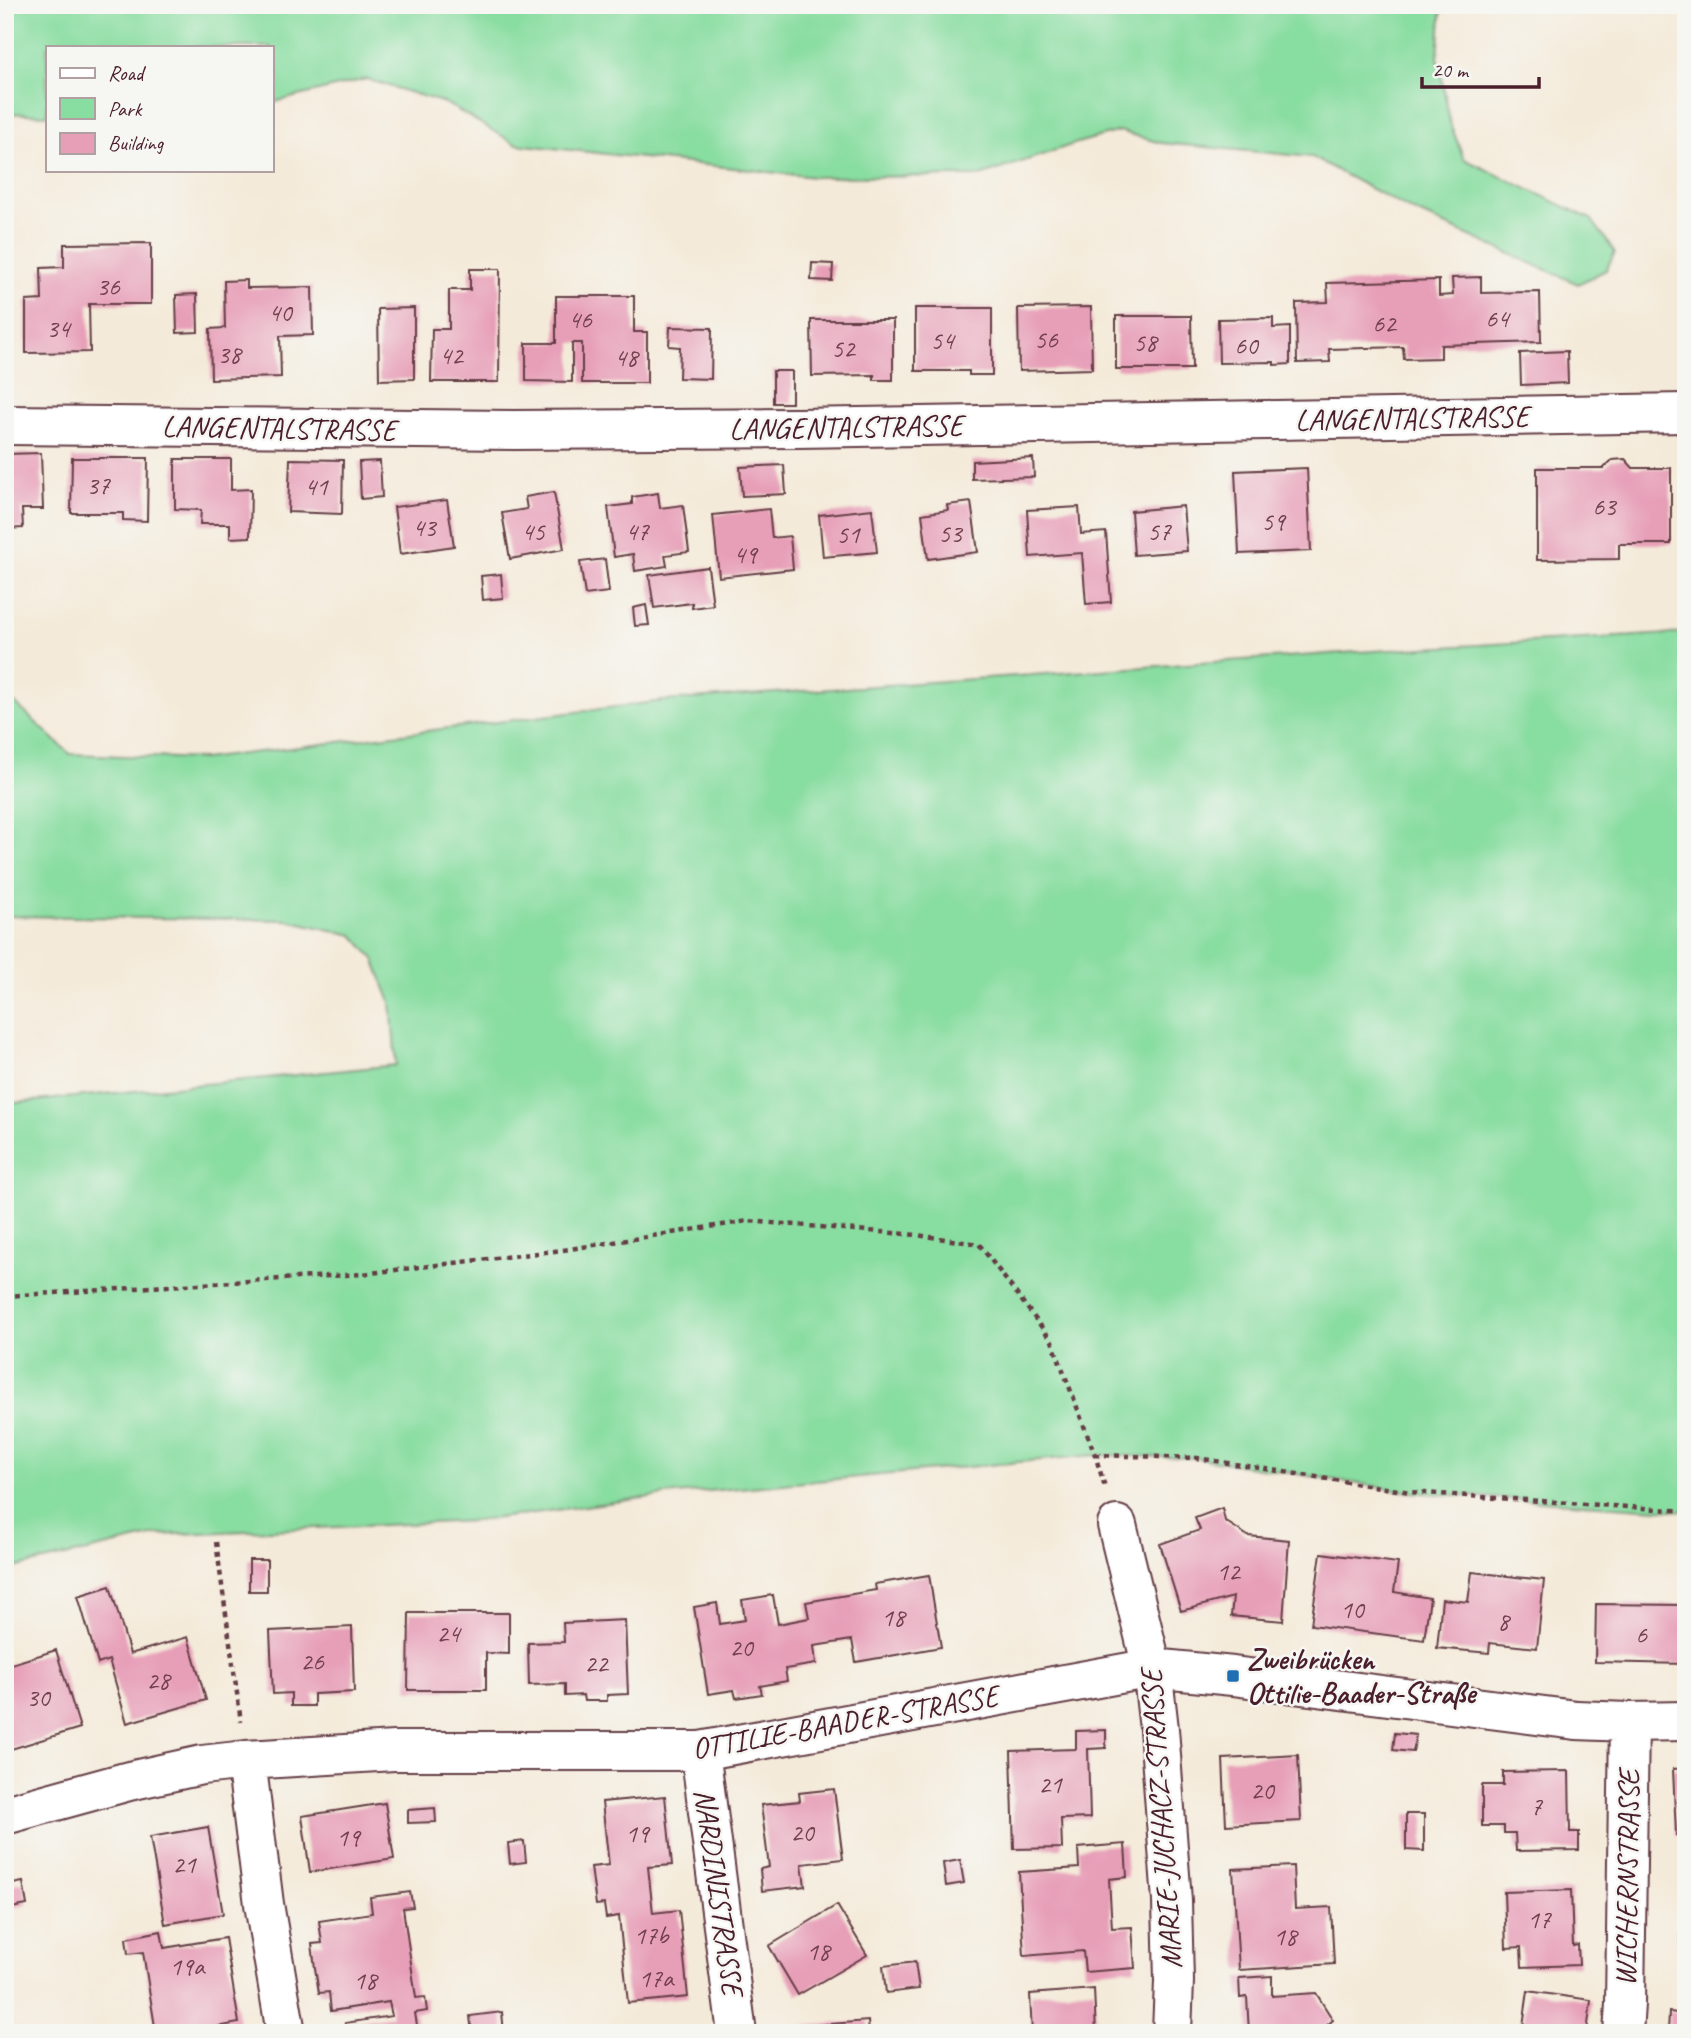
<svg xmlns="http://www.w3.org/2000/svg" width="1691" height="2038" font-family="Caveat,sans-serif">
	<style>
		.green { fill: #88dda0; stroke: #697e66; stroke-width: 2 }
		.building { fill: #e79fb8 }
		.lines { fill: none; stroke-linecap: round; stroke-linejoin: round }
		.minor-casing { stroke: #643d45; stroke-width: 42 }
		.path { stroke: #643d45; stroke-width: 4.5; stroke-dasharray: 5 5; stroke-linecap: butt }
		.minor { stroke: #fff; stroke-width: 38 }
		.poi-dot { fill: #1f6fb2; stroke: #f6f6f2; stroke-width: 2.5 }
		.labels { text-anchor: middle; stroke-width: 5; stroke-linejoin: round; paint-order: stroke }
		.number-label { font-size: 26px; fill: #713f4e }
		.street-label { font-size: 30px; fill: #4a1f2b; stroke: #f6f6f2 }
		.poi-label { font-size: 30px; font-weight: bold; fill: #4a1f2b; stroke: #f6f6f2; text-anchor: start }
	</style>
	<rect width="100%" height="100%" fill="#f6f6f2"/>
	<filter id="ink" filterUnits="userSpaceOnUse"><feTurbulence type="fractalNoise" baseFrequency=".0143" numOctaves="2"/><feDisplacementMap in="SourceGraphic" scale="14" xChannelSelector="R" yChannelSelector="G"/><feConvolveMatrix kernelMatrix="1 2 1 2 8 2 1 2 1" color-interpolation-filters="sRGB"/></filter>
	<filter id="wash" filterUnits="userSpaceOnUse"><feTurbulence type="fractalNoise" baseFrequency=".00686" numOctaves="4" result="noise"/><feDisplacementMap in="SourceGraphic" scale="28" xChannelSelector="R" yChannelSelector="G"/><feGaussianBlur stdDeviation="1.57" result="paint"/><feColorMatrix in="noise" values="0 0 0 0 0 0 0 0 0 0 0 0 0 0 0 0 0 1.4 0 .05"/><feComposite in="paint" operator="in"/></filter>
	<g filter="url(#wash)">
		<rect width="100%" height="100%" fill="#f4ead9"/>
		<path class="green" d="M5,5H1442L1438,57L1450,123L1464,159L1591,219L1615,252L1606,270L1578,284L1409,209L1312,157L1161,143L1119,131L1074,144L980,176L814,177L516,144L445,103L366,79L271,103V47H47V115L5,113Z
			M1686,633V1511L1410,1492L1197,1458L1095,1455L665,1495L476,1521L156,1535L5,1570V1104L396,1065L391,1002L374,959L353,935L287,920L5,916V694L70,754L203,759L663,701L1356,652Z"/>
		<g id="blocks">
			<path class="building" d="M151,243V304H89L90,352L26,353V301L42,300L41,268L64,267V244Z
				M812,263L833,264L832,281L811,280Z
				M470,269H500L499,382H431L432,329H449V290H470Z
				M1481,277V293L1540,292L1541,342L1441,345V358L1404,359L1403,347L1329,349L1330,362L1297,363L1296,303L1328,302L1327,283L1439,280V296L1453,295L1452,278Z
				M247,280V288L312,287L313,335L280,336L281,377L211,379L210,329L225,328L224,281Z
				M197,294L198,332L177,333L176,295Z
				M556,296H634V332H647V383H582V343H572V382L526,381V343H556Z
				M1091,307L1092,369L1019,371L1018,308Z
				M414,308V379L379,380L378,309Z
				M915,308H992V375H969V371H915Z
				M1116,316H1191L1192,369H1116Z
				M1273,318V328L1290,327V364L1274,365V362L1219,363L1218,319Z
				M811,320H893V380H874V375L812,376Z
				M670,327L712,328L711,379L679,378L680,347L669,346Z
				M1567,351L1568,383L1521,385L1520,353Z
				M773,371H792V403H773Z
				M41,453L43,509H22L23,528L5,529V454Z
				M72,458H148L147,521L123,520V513H71Z
				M1033,458L1034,477L972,479V461Z
				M175,459H231V490L251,489L250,537L230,538V524H200L201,510L175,509Z
				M290,459L343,460L342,514L288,512Z
				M1625,459L1633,468H1671V544H1619V559L1537,560V468H1604L1612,460Z
				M380,461L382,497L361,499L359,462Z
				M784,465L786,494L742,496L740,467Z
				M1307,468L1311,551L1239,554L1235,471Z
				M554,492L564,549L510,559L502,513L527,509L525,497Z
				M658,493L660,508L683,505L689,552L665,555L667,566L635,571L633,554L614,557L608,507L632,504V497Z
				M447,500L454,546L400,554L394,507Z
				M971,502L978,552L928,559L922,514L948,510L947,505Z
				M1183,506L1187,551L1134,555L1131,511Z
				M1079,507L1081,534L1106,532L1111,602L1086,604L1082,553L1030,557L1027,510Z
				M769,509L772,538L790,536L793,569L719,577L713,515Z
				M872,509L877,552L823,557L819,515Z
				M605,559L609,592L585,595L580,562Z
				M708,567L713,605L692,608V603L654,608L649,575Z
				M501,574L503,598L483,600L481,576Z
				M646,605L649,625L635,626L633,608Z
				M1222,1508L1225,1521L1248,1536L1289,1540L1283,1621L1231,1616L1233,1597L1181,1611L1160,1544L1200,1530L1195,1518Z
				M1321,1553L1398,1563L1394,1592L1430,1598L1424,1640L1311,1625Z
				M249,1560H267V1591H249Z
				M1472,1572L1544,1580L1537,1648L1490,1643L1489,1653L1437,1648L1442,1599L1468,1602Z
				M929,1575L941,1647L856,1662L852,1640L814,1646L816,1664L785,1669L787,1681L760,1686L762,1694L736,1698L734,1690L708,1694L694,1607L717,1603L720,1624L745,1620L742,1600L773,1595L778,1624L809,1618L806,1602L876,1590L875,1584Z
				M110,1586L130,1654L188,1637L206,1700L127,1723L109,1660L98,1664L78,1596Z
				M1596,1604L1686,1605V1664L1595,1662Z
				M409,1613H509V1654L486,1653V1690H408Z
				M625,1620L628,1694L607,1695V1701H584L583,1695L565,1696V1684L529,1685L528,1643L564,1642L563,1623Z
				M352,1627L354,1692L314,1694V1706H291V1693L273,1694L270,1631Z
				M56,1650L80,1728L5,1751V1666Z
				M1106,1730V1748L1088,1749L1090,1818L1061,1819L1062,1848L1014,1849L1011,1751L1076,1749V1731Z
				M1395,1733L1416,1735L1413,1752L1393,1750Z
				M1298,1755L1301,1821L1226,1825L1223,1759Z
				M1686,1768V1835H1676L1673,1769Z
				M1569,1771L1570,1832H1579V1850L1516,1851L1515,1833H1504V1826H1482V1785H1503V1772Z
				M834,1789L843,1859L802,1864L805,1886L762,1891L760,1869L769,1867L761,1805L800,1801L799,1793Z
				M665,1796L672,1865L648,1867L653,1913L679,1910L688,1997L628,2003L619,1916L606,1918L604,1904L596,1905L591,1867L609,1865L602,1802Z
				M385,1803L394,1859L310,1872L302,1816Z
				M435,1808L436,1822L408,1823V1810Z
				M1406,1814H1424V1851L1406,1850Z
				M208,1827L223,1914L165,1924L150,1837Z
				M524,1841L526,1862L510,1864L508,1843Z
				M1125,1844L1127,1877L1109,1879L1112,1928L1132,1927L1135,1968L1085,1972L1083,1951L1024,1956L1019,1872L1079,1868L1078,1848Z
				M960,1860L964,1883L946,1886L943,1863Z
				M1293,1866L1295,1909L1331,1907L1334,1964L1239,1970L1233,1869Z
				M1680,1879H1686V1948H1681Z
				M23,1882L27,1905L11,1908L7,1885Z
				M1571,1890L1573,1946L1578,1945L1579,1965L1522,1967L1521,1947L1506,1948L1504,1892Z
				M410,1892L413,1907L403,1908L416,1998L425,1997L427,2011L415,2013L418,2031L406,2033H346L345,2023L392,2016L389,2002L331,2011L329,1992L319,1993L315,1968L312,1944L322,1943L319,1921L372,1913L370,1897Z
				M837,1905L867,1955L798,1995L769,1946Z
				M161,1931L164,1948L225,1938L239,2023L183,2033H156L143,1952L128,1954L126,1938Z
				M915,1962L919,1989L886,1993L883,1966Z
				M1272,1976V1996L1316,1993L1333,2020L1318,2033H1249L1247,1997L1240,1998L1239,1978Z
				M1094,1989L1096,2033H1032L1030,1994Z
				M1528,1991L1591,2000L1587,2033H1522Z
				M502,2012L504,2033H472L470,2016Z
				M1669,2012L1686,2014V2033H1668Z
				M868,2021L869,2033H791V2027Z"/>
		</g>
	</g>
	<g filter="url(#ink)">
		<use href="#blocks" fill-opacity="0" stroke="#643d45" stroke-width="2"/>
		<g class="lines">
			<defs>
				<path id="minor" d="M5,425L513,430L797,428L1686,413
					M1117,1525L1152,1668L1159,1729L1172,1901L1174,1981L1172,2033
					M700,1751L737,2033
					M246,1760L264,1904L286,2033
					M5,1815L129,1781L202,1765L246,1760L394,1751H700L1152,1668L1233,1676L1576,1720L1629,1722L1686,1721
					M1623,2033L1625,2004L1629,1722"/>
			</defs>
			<use href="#minor" class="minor-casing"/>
			<path class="path" d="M5,1296L362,1274L563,1250L748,1221L917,1235L979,1244L1052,1341L1095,1455L1106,1490
				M1095,1455L1197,1458L1410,1492L1686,1511
				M216,1542L241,1722"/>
			<use href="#minor" class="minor"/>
		</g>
	</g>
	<rect class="poi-dot" x="1226" y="1669" width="14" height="14" rx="3.5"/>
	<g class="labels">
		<g class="number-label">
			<text x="108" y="295">36</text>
			<text x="280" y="321">40</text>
			<text x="1497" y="327">64</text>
			<text x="580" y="328">46</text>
			<text x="1384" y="332">62</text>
			<text x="58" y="337">34</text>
			<text x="1046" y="348">56</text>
			<text x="942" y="349">54</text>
			<text x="1145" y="351">58</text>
			<text x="1246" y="354">60</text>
			<text x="843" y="357">52</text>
			<text x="229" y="363">38</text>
			<text x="451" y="364">42</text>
			<text x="626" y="366">48</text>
			<text x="98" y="494">37</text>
			<text x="316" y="495">41</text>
			<text x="1604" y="515">63</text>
			<text x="1273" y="530">59</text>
			<text x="424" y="536">43</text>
			<text x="533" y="540">45</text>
			<text x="637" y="540">47</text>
			<text x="1159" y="540">57</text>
			<text x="950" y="542">53</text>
			<text x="848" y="543">51</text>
			<text x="745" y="563">49</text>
			<text x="1228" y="1580">12</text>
			<text x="1352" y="1618">10</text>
			<text x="893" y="1626">18</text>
			<text x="1503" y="1630">8</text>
			<text x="448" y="1642">24</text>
			<text x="1641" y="1643">6</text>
			<text x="741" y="1656">20</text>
			<text x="312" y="1670">26</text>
			<text x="596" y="1672">22</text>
			<text x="158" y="1689">28</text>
			<text x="38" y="1706">30</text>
			<text x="1050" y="1793">21</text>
			<text x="1262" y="1799">20</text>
			<text x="1536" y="1815">7</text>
			<text x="802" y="1841">20</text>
			<text x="637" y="1842">19</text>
			<text x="348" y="1846">19</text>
			<text x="184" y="1873">21</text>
			<text x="1539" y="1928">17</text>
			<text x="651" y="1944">17b</text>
			<text x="1285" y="1945">18</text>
			<text x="818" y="1960">18</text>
			<text x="187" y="1975">19a</text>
			<text x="656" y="1987">17a</text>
			<text x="365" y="1989">18</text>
		</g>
		<g class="street-label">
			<text transform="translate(1412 418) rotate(-1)" y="10">LANGENTALSTRASSE</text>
			<text transform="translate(846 427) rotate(-1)" y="10">LANGENTALSTRASSE</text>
			<text transform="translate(279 428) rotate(1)" y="10">LANGENTALSTRASSE</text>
			<text transform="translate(845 1722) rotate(-10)" y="10">OTTILIE-BAADER-STRASSE</text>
			<text transform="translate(1161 1819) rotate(-94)" y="10">MARIE-JUCHACZ-STRASSE</text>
			<text transform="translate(1627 1878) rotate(-89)" y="10">WICHERNSTRASSE</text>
			<text transform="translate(719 1892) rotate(82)" y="10">NARDINISTRASSE</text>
		</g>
		<g class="poi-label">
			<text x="1247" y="1669">Zweibrücken<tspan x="1247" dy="34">Ottilie-Baader-Straße</tspan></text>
		</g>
	</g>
	<rect width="1691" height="2038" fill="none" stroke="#f6f6f2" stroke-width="28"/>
	<rect x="46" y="46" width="228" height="126" fill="#f6f6f2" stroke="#b1a0a2" stroke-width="2"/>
	<rect x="60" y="68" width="35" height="10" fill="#ffffff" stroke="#b1a0a2" stroke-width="2"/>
	<text x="108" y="80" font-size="21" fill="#4a1f2b">Road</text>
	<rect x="60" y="98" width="35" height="21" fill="#88dda0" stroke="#b1a0a2" stroke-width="2"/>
	<text x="108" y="116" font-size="21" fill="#4a1f2b">Park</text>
	<rect x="60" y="133" width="35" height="21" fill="#e79fb8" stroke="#b1a0a2" stroke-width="2"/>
	<text x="108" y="150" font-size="21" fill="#4a1f2b">Building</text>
	<path d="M1422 77v10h117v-10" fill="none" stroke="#4a1f2b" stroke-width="3.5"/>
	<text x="1432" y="77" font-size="21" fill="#4a1f2b" stroke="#f6f6f2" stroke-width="5" paint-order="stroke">20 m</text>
</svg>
